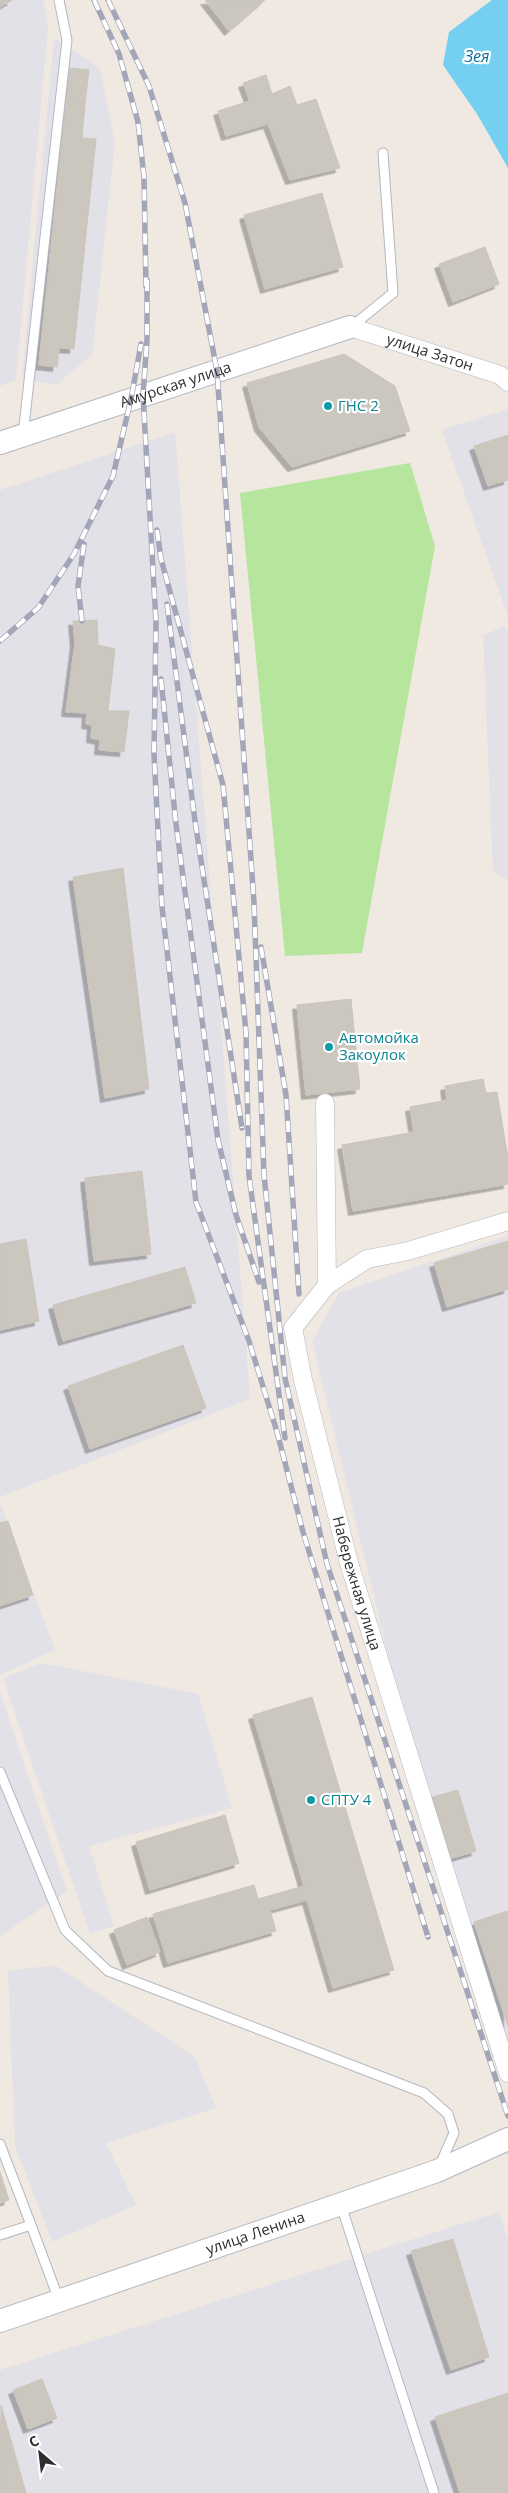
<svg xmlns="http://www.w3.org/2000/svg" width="508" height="2493" font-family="'Open Sans',sans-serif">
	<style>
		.industrial { fill: #e3e1e8 }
		.green { fill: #b6e59e }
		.water { fill: #75cff0 }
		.building { fill: #cbc7bf; stroke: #cbc5ba; filter: url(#shadow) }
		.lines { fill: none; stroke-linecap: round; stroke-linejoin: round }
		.service-casing { stroke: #b4b7c1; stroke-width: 11 }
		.minor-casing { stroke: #b4b7c1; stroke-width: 19 }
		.tertiary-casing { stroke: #b4b7c1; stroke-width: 24 }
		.service { stroke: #fff; stroke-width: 9 }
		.minor { stroke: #fff; stroke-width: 18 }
		.tertiary { stroke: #fff; stroke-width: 22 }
		.rail-casing { stroke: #a3a6b8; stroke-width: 5.5 }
		.rail { stroke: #fff; stroke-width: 4; stroke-dasharray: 11; stroke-linecap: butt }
		.culture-dot { fill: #0f9aa8; stroke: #fff; stroke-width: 2 }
		.labels { text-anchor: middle; stroke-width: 4.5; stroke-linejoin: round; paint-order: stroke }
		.street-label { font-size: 15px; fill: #2e2e2e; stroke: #fff }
		.culture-label { font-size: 15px; fill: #0d838f; stroke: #fff; text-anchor: start }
		.water-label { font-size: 16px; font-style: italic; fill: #0d6fa3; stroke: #fff }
	</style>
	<defs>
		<filter id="shadow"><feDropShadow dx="-4.5" dy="4.5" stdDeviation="0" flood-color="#0004"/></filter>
	</defs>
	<rect width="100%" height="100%" fill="#efe9e1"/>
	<path class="industrial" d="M0,0H43L48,27L16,380L0,386Z
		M54,38L100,68L115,142L92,355L56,385L22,378Z
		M508,409V617L442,430Z
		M175,432L250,1399L0,1497V490Z
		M505,626L508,634V880L493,872L483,635Z
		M508,1236V2049L411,1749L312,1341L339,1293Z
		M0,1503L55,1650L0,1675Z
		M42,1663L198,1694L232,1808L89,1846L114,1926L90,1934L3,1678Z
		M0,1692L67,1891L0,1936Z
		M55,1965L195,2057L216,2108L106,2143L136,2205L52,2242L15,2146L8,1971Z
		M499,2212L508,2240V2493H0V2370Z"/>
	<path class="green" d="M410,463L435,546L362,953L285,956L240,493Z"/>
	<path class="water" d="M492,0H508V168L477,114L443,65L449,32Z"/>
	<path class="building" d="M0,0H12L0,7Z
		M205,0H265L229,31Z
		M70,68L89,70L85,104L66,102Z
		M266,75L272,94L290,86L297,105L316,99L340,168L290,180L268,124L226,136L218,111L250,101L243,83Z
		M66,102L85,104L82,138L96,139L74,349L59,348L57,367L39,365Z
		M322,193L343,267L265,289L244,215Z
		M485,247L499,284L453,302L439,264Z
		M344,354L395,386L410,431L292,467L259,427L247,383Z
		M508,435V480L488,486L474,446Z
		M97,620L98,645L115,649L108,711H129L124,752L99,750L100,740L91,738L92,725L86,724L87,713L66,712L75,643L73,621Z
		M123,868L149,1089L105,1098L73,877Z
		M351,999L360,1089L306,1095L297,1005Z
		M483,1079L486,1093L497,1092L508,1158V1184L353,1211L342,1145L414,1132L410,1107L447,1100L445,1086Z
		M142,1171L151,1254L94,1261L85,1178Z
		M26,1239L39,1321L0,1330V1244Z
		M508,1241V1289L447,1307L434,1263Z
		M185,1267L196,1303L63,1341L53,1305Z
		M183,1345L206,1408L90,1449L68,1386Z
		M8,1521L33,1595L0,1606V1523Z
		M312,1697L394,1970L333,1988L307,1900L270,1910L276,1931L168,1963L153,1914L254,1885L258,1899L304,1886L253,1715Z
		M458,1790L476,1851L446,1860L429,1798Z
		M225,1815L239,1863L150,1890L136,1842Z
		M507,1911L508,1913V2026L474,1922Z
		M147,1917L160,1952L127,1965L114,1930Z
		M0,2172L9,2200L0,2203Z
		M453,2239L489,2357L451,2370L411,2251Z
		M42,2379L57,2418L28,2429L13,2390Z
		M508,2393V2493H460L435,2417Z
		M1,2405L26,2493H0Z"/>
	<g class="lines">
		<defs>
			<path id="service" d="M351,327L393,293L383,153
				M23,435L67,40L59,0
				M0,1772L65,1930L108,1971L424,2093L448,2114L454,2133L439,2167
				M0,2144L31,2225
				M341,2205L434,2493
				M0,2235L31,2225L59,2300"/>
			<g id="minor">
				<path id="s1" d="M350,327L500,375L508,382"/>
				<path d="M325,1103L327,1285"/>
				<path id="s2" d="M508,1221L408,1251L367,1259L327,1285L293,1328L303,1380L349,1563L508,2073"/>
			</g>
			<g id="tertiary">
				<path id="s3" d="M0,443L350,327"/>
				<path id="s4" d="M0,2321L437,2171L508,2139"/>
			</g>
		</defs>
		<use href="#service" class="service-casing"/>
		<use href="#minor" class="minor-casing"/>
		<use href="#tertiary" class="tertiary-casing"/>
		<use href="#service" class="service"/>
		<use href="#minor" class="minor"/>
		<use href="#tertiary" class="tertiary"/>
		<defs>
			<path id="rail" d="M94,0L119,54L138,122L144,177L146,286
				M108,0L149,86L185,203L217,371L254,903L264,1175L285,1378L327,1564L508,2116
				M147,280V340L143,395L156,622L154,754L162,907L196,1202L249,1341L277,1432L303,1532L428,1937
				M157,530L161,559L223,785L246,1033L249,1176L285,1438
				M167,604L195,821L242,1128
				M82,621L78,586L84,544
				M0,641L38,608L74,554L113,476L131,399L141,344
				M161,679L176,824L218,1140L236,1215L259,1282
				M261,947L286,1095L299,1294"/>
		</defs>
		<use href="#rail" class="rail-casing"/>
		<use href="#rail" class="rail"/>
	</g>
	<g class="culture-dot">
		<circle cx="328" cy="406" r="5"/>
		<circle cx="329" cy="1047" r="5"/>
		<circle cx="311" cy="1800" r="5"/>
	</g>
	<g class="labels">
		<g class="street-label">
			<text dy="5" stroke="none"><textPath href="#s1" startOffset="84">улица Затон</textPath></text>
			<text dy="5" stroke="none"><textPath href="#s3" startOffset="185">Амурская улица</textPath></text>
			<text dy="5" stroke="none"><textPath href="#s2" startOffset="512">Набережная улица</textPath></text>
			<text dy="5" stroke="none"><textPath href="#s4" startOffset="270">улица Ленина</textPath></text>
		</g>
		<g class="culture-label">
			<text x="338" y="411">ГНС 2</text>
			<text x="339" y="1043">Автомойка<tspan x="339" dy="17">Закоулок</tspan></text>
			<text x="321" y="1805">СПТУ 4</text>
		</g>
		<g class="water-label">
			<text x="477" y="62">Зея</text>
		</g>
	</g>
	<g transform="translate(40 2453) rotate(332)" stroke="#ffffff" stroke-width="4" paint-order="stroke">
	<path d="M0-4L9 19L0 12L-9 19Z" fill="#2e2e2e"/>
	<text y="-8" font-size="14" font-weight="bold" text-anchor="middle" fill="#2e2e2e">С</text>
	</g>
</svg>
